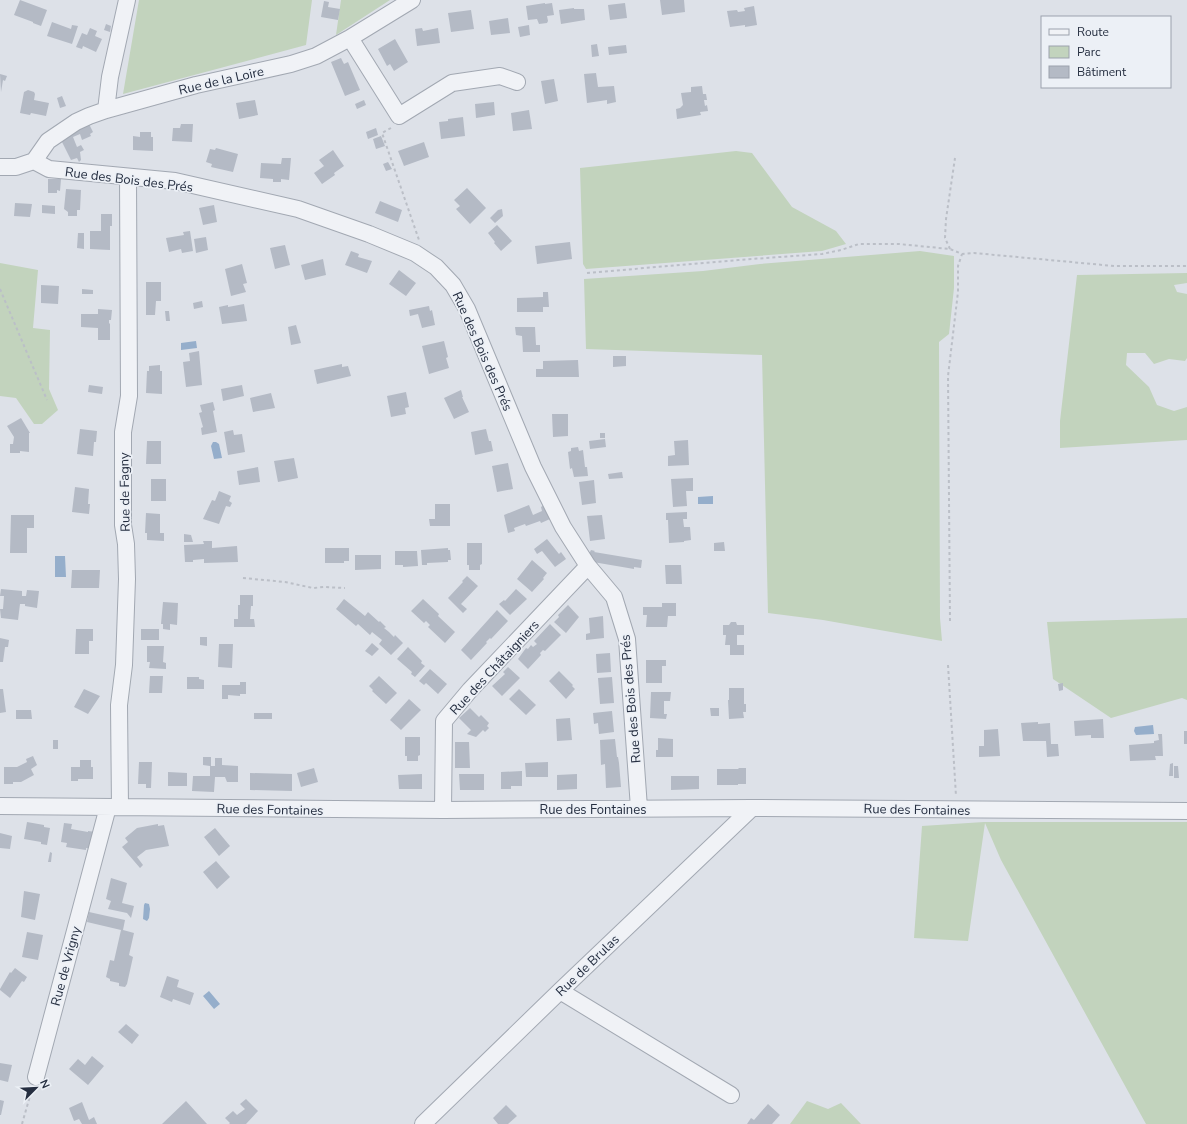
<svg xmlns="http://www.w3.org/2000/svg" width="1187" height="1124" font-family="'Nunito Sans',sans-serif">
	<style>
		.green { fill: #c2d3bd }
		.water { fill: #95aecb }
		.building { fill: #b4bac5 }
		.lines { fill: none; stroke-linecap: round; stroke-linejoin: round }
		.minor-casing { stroke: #a2a8b2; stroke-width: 18 }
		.path { stroke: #bbbfc7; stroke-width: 2; stroke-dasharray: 3 3; stroke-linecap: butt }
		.minor { stroke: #f0f2f6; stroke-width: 16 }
		.labels { text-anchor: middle; stroke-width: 3.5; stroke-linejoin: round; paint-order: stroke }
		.street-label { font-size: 13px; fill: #252e40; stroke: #ecf0f6 }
	</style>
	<rect width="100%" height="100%" fill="#dde1e8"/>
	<path class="green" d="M139,0H312L306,45L123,94Z
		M341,0H390L336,35Z
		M736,151L752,153L792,207L836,231L846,244L822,251L586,269L583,264L580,168Z
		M920,251L954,256V288L949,334L939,342L940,618L942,641L823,620L768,613L762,355L586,349L584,279L703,271L760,264Z
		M0,263L38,270L33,328L50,330L49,389L58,410L42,424H34L16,398L0,396Z
		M1187,273V283L1174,285L1177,292L1187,294V358L1185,361L1169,359L1154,364L1145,353H1127L1126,365L1149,387L1157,405L1174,411L1187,407V440L1060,448V421L1077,275Z
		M1187,618V700L1182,698L1111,718L1053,679L1047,622Z
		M984,822H1187V1124H1146L1001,860L985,823L968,941L914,938L922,826Z
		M807,1101L828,1109L841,1103L861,1124H790Z"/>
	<path class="water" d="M196,341L197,348L181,350V343Z
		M213,442H216L219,444L222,458L214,459L211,446Z
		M713,496V504H698V497Z
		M55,556H65L66,577H55Z
		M1153,725L1154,734L1136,735L1134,731L1135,727Z
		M145,903L149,904L150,909L149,918L147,921L143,919L144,905Z
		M209,991L220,1004L214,1009L203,996Z"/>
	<path class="building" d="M20,0L47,10L41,26L33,23V22L14,15Z
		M660,0H684L685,12L662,15Z
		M324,1L329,2L328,7L340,9L338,20L321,17Z
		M545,3V4L552,3L554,15L547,16L548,21L547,23L539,24L537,19L528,20L526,6Z
		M625,3L627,18L610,20L608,5Z
		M754,6L757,25L745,27V25L730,27L727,11L737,10L738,12L745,11L744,8Z
		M574,8V9H584L585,20L561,24L559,10Z
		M471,10L474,29L451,32L448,13Z
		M508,18L510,33L491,35L489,21Z
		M52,22L71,29L72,25L78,26L72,44L47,36Z
		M106,24L111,26L110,32L104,30Z
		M529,25L530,35L520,37L518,27Z
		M90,28L97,31L95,36L102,39L96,52L83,46L82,49L76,47L82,33L87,35Z
		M422,28L423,31L438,28L440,43L417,46L415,29Z
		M395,39L408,62L394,71L390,64L387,66L378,49Z
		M597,44L599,56L592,57L591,45Z
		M626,45L627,53L609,55L608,47Z
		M341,58L344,64L348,62L360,90L345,96L331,62Z
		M596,73L598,87L614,86L616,102L607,104V100L587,103L584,74Z
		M0,74L7,76L5,81L3,80L1,92Z
		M554,79L558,101L545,104L541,81Z
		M702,86L703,94H706L707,100H704L705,106L707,105L708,111L700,112L701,115L677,119L676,109L680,108L683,105L681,93L691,92V87Z
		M28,90L34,92L35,94L34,100L49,103L46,116L31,113L30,115L20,113L24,92Z
		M62,96L66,106L60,108L57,98Z
		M255,100L258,115L239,119L236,103Z
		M364,100L366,105L357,109L355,104Z
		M494,102L495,115L476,118L475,104Z
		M529,110L532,129L513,131L511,113Z
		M463,117L465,136L441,139L439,122L448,121V119Z
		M89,124L93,132L90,134L91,136L82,140L80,134L73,137L77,147L81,145L84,150L80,152L81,160L79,162L77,158L71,160L61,140L71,135V133Z
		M181,124H193L192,142L172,141L173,128H180Z
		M376,128L378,135L368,139L366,132Z
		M140,132H151V137H153V151L133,150V136L140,137Z
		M381,136L385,146L376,149L373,139Z
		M424,142L429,157L404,166L398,151Z
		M216,148L238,154L233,172L211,167L212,164L206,162L210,149L215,150Z
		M333,150L344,166L334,173L335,175L322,184L314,173L324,166L319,160Z
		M282,158H291L289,180L281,179V182H273V179L260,178L261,163L281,164Z
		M388,162L392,169L386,171L383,164Z
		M48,179H61L60,191L57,190V193H48Z
		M467,188L486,208L470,224L456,209L460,206L454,200Z
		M66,189L81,190L80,210H77V216H68V212L64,209Z
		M380,201L402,210L398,222L375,213Z
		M15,203L32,204L30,217L14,216Z
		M42,205L55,206V214L42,213Z
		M214,205L217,222L203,225L199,208Z
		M502,209L503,216L495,223L490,218L498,210Z
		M101,214H112V226H110V250L90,249V231H101Z
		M497,225L512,241L501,251L494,243L495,242L488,233Z
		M190,231L193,251L182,253L181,249L169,252L166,238L184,235L183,232Z
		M78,233H84V249L77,248Z
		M206,237L208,250L196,253L194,239Z
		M570,242L572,259L537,264L535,246Z
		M285,245L290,265L275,269L270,248Z
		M351,251L359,254L358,257L372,261L367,273L345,265Z
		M323,259L326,275L305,280L301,265Z
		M242,264L247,283L243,284L246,292L231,296L225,269Z
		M399,270L416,283L406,296L389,284Z
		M146,282H161V301H156L155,315H146Z
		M41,285L59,286L58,304L41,303Z
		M82,289L93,290V294H82Z
		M543,292H548L549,307H543V312H517V298L543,297Z
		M202,301L203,307L194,309L193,303Z
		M244,304L247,321L222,324L219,307L228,305V307Z
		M429,306L430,311L432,310L435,325L422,328L418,314L410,316L409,310Z
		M98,309L112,310L111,320H109V323L110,324V340H98V328L81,327V314H98Z
		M165,311H169L170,321H166Z
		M296,325L301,343L291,345L288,327Z
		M515,327H535L536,345H540V352H523L522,336L516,335Z
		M444,341L448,357L446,358L449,368L429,374L422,346Z
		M199,351L202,385L186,387L183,362L190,361L189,353Z
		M613,356H626V366L613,367Z
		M578,360L579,377H536V369H543V361Z
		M342,364V367L348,366L351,376L317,384L314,370Z
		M160,365V371H162V394L146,393L147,371H149V366Z
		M89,385L103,387L102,394L88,392Z
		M242,385L244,396L223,401L221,389Z
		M461,390L463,397H462L469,412L454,419L444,398Z
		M406,392L409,407L405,408L406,414L391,417L387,396Z
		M271,393L275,408L253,412L250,398Z
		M213,402L215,410L213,411L217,432L202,435L201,428L203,427L199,413L202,412L200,405Z
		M552,414H568V436L553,437Z
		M21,418L30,433H29V452L20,451V453H10V444H13L14,437L7,426Z
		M80,429L97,431L96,442H94L93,456L77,454Z
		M486,429L489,441H491L493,451L475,455L471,432Z
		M233,430L234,435L242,434L245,452L228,455L224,432Z
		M600,433H605V438H600Z
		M605,439L606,447L590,449L589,441Z
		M688,440L689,465L668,466V456L675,455L674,441Z
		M147,441H161V464H146Z
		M578,447L579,451L583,450L585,467H587L588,476L574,477L572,468L570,469L568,452L571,451V448Z
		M294,458L298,478L278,482L274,461Z
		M508,463L513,489L497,492L492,466Z
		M258,467L260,482L239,485L237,471Z
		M622,472L623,478L609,479L608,474Z
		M693,478V491H686L687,506L673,507L671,479Z
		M151,479H166V501H151Z
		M594,480L596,503L582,505L579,482Z
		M75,487L89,489L88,504H90L89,514L72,512Z
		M219,491L231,496L229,501L232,503L230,507L226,506L219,524L203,519L212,500L215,501Z
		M435,504H450V526H430L429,519H435Z
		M529,505L533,515L542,511L541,507L544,505L550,519L541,523L540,521L526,526L525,524L514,528L515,531L508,533L504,515Z
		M687,512V519H683L684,527H690L691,540L684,541V542L669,543L668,520H666V513Z
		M146,513L160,514V533H164V541L147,540V533H145Z
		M11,515H34V528H27V553H10Z
		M602,515L605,539L590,541L587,516Z
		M184,534L191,535L193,542H184Z
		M547,539L559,554L561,552L566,559L555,567L542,551L537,554L534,549Z
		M203,541H212V548L237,546L238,562L204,563V559L193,560V562H185L184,545L204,544Z
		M724,542L725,551H714V543Z
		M467,543H482V564L480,565V570H469V565H467Z
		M325,548H349V561H344V563H325Z
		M448,548V550H450L451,560H448V562L427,563V565H422L421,550Z
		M591,550L595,551L594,552L642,560L641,568L634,567V569L593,562L588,556Z
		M395,551H417L418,566L403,567V565H395Z
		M355,555H381V569L355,570Z
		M532,560L547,573L543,578L544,579L532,592L517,579Z
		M665,565H681L682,584H666Z
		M72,570H100L99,588H71Z
		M467,576L478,586L461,604L467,609L463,613L448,598L463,582L462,581Z
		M1,589L22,591V596H26L27,590L39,591L37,608L25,606V604H20L18,620L1,618L0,609H3L4,596H0Z
		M516,589L527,599L510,615L499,604L504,600L505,601Z
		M240,595H253V606H251L250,619H254L255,627H234V619H238V605H240Z
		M344,599L365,616L368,612L379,622L380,621L386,627L384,628L389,632L394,637L395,635L403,643L391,655L379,644L382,640L372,632L370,635L358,624L356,626L336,609Z
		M423,599L439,614L438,616L455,632L445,643L428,627L430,625L426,621L424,623L411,611Z
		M163,602L178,603L177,625L170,624V630L163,629V624H161Z
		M662,603H676V616H668L667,627H646L647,615H643V607H662Z
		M568,605L579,617L566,633L554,622L559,617L558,615Z
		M497,610L508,621L491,639L490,638L486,642L487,643L471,660L461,650Z
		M603,616L604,638L586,640V634L590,633L589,618Z
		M731,622H736L737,625H744V635H737V645H744V655H730V645H725L726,635H723V625H729Z
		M550,624L561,635L545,651L543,650L540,653L541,655L528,669L518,659L526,648L528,649L531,645L533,647L537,644L534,641Z
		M76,629H93V641H89V654H75Z
		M141,629H159V640H141Z
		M200,637H207V646L200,645Z
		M0,638L9,640L8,647H5L3,662H0Z
		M372,643L379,649L372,656L365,651Z
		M219,644H233L232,668L218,667Z
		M147,646H164L163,662L166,663V669L149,668L150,662H147Z
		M408,647L422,661L421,663L425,666L415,677L411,674L412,672L397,659Z
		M610,653L611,672L597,673L596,654Z
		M646,660H666V666H662V683H646Z
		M508,667L520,678L502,696L492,686L505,674L503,672Z
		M430,669L447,684L438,694L426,683L424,685L419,681Z
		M559,671L573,685L572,686L575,689L566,699L549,681Z
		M150,676H163L162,693H149Z
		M379,676L397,693L386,704L372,691L373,690L369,686Z
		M187,677H199V679L204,680V689H187Z
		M612,677L614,703L600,704L598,678Z
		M240,682H246V694H240V696L228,695V699H222V685H240Z
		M1063,683V690L1059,691L1058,684Z
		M729,688H744V704H746V712H743L744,718L729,719L728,700H729Z
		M0,689H3L6,712L0,713Z
		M84,689L100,696L88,714L74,707Z
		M519,689L536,705L526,715L509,699Z
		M651,692H671L670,701H664V714H667L666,719L650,718Z
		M409,699L421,710L401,730L390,720Z
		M470,708L479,717L481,715L489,723L487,726L489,728L485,732L483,730L476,737L467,734L471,730L459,718Z
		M710,708H719V716H711Z
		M16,710H31L32,719H16Z
		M612,711L614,732L599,734L598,723L594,724L593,713Z
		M254,713H272V719H254Z
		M570,718L572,740L557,741L556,719Z
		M1103,719L1104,738H1091V735L1075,736L1074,721Z
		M1038,722V724L1050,723L1051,744H1058L1059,756L1047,757L1046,741H1023L1021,723Z
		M998,729L1000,756L979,757V746H984V730Z
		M1184,731H1187V744H1184Z
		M1158,734H1162L1163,756H1155L1156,760L1130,761L1129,745L1154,743V741L1159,740Z
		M405,737H420V755L418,756V761H407V756H405Z
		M658,738L673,739V757H656V750H658Z
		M615,739L617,757H618L619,763L621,787L606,788L605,764L601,765L600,740Z
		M53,740H58V749H53Z
		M455,742H469L470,768H455Z
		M33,756L37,765L31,769L34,775L21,782H13V784H4V767H17L27,762L26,759Z
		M203,757H211V766H215V758H222V765L238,766V782H227L225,777H215L214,792L192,791L193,776H210V766L203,765Z
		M80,760H91V767H93V779H78V781H71V767H80Z
		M139,762H152L151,788H146V784H138Z
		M548,762V777H526L525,763Z
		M1173,763V776H1169L1170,764Z
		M1174,766H1178L1179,778H1174Z
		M314,768L318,782L301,787L297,773Z
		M739,768H746V784H738V785H717V769H738Z
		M522,771V786H511V789H501V772Z
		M168,772L187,773V786H168Z
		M250,773L292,774V791L250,790Z
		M422,774V789H399L398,775Z
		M459,774H484V790H460Z
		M577,774V789L557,790V775Z
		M671,776H699V789L671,790Z
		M27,822L44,825V827L50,828L47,845L41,844V842L24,839Z
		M64,823L72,824L71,829L88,832V831L96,832L92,849L86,848V850L66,847L67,843L61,842Z
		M158,824V826L164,825L169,846L146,850L137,857L143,865L140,868L122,847L128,842L125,838L137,828Z
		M215,828L230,846L219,856L204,837Z
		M0,833L12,836L10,849L0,848Z
		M50,852L52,853L51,862H48Z
		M216,861L230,877L217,889L203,872Z
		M111,878L127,883L122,903L134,906L131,918L127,913L108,909L111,901L106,899Z
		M24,891L40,894L35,920L21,917Z
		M89,912L125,920L123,930L134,933L129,955L133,957L127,984L125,987L119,986V983L110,981V979L106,977L110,960L114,961L121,930L87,922Z
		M27,932L43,935L38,960L22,957Z
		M15,968L27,977L24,982L22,981L10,998L0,990V989L10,972L11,973Z
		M167,976L179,980L177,987L194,993L190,1005L173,999L172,1002L160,997Z
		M126,1024L139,1035L132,1044L118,1032Z
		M92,1056L104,1066L88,1085L69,1069L78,1059L85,1065Z
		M0,1063L12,1065L8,1082L0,1080Z
		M246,1099L258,1111L246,1124H229L230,1123L225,1118L233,1111L237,1115L245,1109L240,1104Z
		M0,1100L4,1101L1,1115H0Z
		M186,1101L207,1124H162Z
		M82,1102L89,1120L94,1117L97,1124H82L79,1119L74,1121L69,1108Z
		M768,1104L780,1115L772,1124H747L751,1118L754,1120Z
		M506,1105L517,1116L508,1124H498L493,1118Z"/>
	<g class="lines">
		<defs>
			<path id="minor" d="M350,38L399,116L452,83L500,76L517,82
				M106,110L110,77L127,0
				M34,161L49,169L175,181L298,209L369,234L415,253L436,267L453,285L467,309L533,467L563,527L588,566L614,597L627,639L639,808
				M34,161L48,141L76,122L89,116L106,110L196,85L291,64L316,56L350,38L412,0
				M0,167H16L34,161
				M0,806L443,810L752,808L1187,811
				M120,807L119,705L124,665L127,579L126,544L123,525V432L129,396L128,177
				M443,810L444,721L470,690L588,566
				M560,991L731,1095
				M36,1077L108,807
				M423,1124L560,991L752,808"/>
		</defs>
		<use href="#minor" class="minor-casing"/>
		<path class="path" d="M391,128L382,133L419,240
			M950,249L945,238L946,219L955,158
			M587,273L738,260L822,254L841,250L859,244H899L950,249L962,254L974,253L1114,266H1187
			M0,289L47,400
			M243,578L285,582L313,588L324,587L345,588
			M950,621L948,376L958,292V266L962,254
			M948,665L956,796
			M22,1124L32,1089"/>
		<use href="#minor" class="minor"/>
	</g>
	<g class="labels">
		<g class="street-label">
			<text transform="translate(221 80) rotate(-13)" y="5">Rue de la Loire</text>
			<text transform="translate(129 179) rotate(7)" y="5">Rue des Bois des Prés</text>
			<text transform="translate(483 351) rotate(66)" y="5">Rue des Bois des Prés</text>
			<text transform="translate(124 492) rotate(-91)" y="5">Rue de Fagny</text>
			<text transform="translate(494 667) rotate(-47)" y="5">Rue des Châtaigniers</text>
			<text transform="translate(630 699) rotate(-95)" y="5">Rue des Bois des Prés</text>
			<text transform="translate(270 809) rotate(1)" y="5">Rue des Fontaines</text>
			<text x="593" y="814">Rue des Fontaines</text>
			<text transform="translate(917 809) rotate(1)" y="5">Rue des Fontaines</text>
			<text transform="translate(587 965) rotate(-44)" y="5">Rue de Brulas</text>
			<text transform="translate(65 966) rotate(-75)" y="5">Rue de Vrigny</text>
		</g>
	</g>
	<rect x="1041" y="16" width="130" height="72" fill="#ecf0f6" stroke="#9ca2ad"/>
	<rect x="1049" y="29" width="20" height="6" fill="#f0f2f6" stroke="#9ca2ad"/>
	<text x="1077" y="36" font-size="12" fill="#252e40">Route</text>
	<rect x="1049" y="46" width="20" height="12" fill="#c2d3bd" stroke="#9ca2ad"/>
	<text x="1077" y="56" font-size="12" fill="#252e40">Parc</text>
	<rect x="1049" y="66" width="20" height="12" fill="#b4bac5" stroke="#9ca2ad"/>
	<text x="1077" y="76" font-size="12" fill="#252e40">Bâtiment</text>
	<g transform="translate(36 1088) rotate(66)" stroke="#ecf0f6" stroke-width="3" paint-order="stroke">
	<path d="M0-3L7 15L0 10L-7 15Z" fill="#252e40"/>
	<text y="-6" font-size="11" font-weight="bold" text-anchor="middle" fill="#252e40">N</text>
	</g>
</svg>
